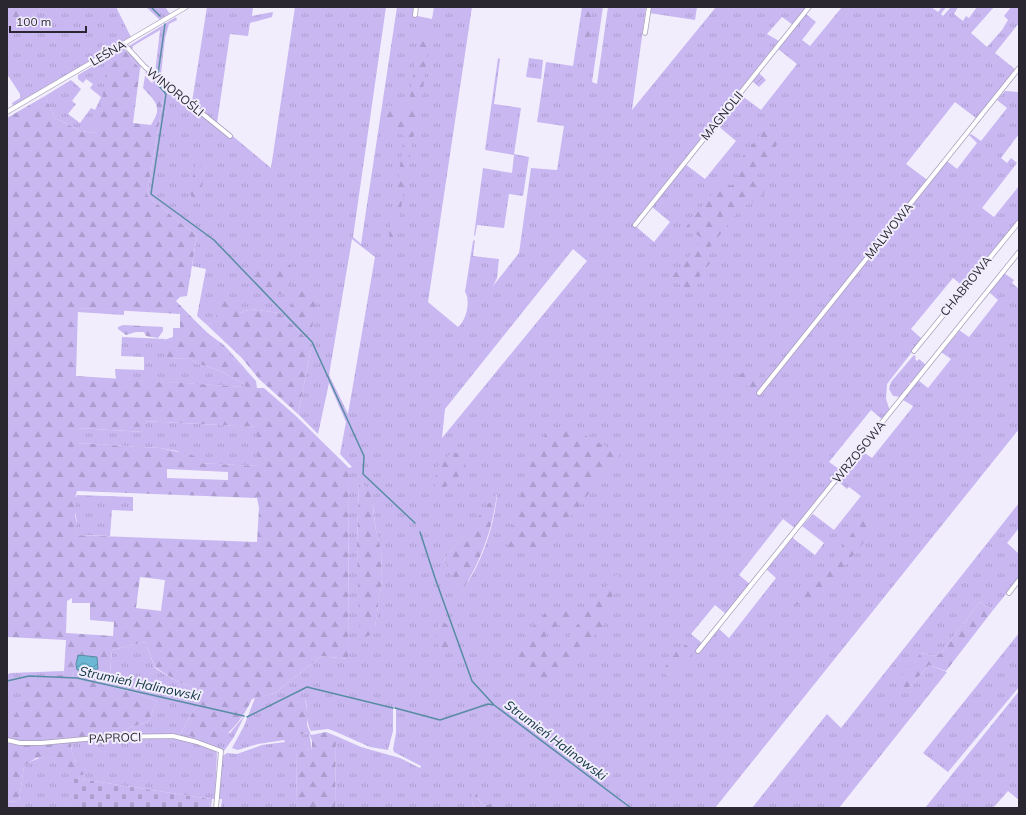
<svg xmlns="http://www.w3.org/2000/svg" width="1026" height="815" font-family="Mulish,sans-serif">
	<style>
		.grass { fill: url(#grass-tufts); fill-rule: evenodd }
		.forest { fill: url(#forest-firs); fill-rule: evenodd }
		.cemetery { fill: url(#cemetery-stones) }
		.garden { fill: url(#garden-furrows) }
		.water { fill: url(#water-waves); stroke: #588ca3 }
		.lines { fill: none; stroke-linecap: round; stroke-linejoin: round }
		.stream { stroke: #588ca3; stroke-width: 1.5 }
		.minor-casing { stroke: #a9a2bb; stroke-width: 5.5 }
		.minor { stroke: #fff; stroke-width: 4 }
		.labels { text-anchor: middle; stroke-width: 4; stroke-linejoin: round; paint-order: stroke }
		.street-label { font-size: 12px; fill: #2a2731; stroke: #f1edfd }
		.water-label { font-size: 13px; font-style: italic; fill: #0e333f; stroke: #f1edfd }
	</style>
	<defs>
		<pattern id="grass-tufts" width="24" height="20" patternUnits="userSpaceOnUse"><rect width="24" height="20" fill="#c8b7f1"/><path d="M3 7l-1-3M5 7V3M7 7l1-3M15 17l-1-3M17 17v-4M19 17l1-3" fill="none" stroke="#ac9dcf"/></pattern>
		<pattern id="forest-firs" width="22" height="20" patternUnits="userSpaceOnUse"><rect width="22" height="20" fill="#c8b7f1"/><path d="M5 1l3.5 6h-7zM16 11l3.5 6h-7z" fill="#ac9dcf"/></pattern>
		<pattern id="cemetery-stones" width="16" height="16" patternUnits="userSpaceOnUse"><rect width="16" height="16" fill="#c8b7f1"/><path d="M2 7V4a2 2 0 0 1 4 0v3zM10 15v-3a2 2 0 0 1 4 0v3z" fill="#ac9dcf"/></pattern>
		<pattern id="garden-furrows" width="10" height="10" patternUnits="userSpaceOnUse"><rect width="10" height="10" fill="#c8b7f1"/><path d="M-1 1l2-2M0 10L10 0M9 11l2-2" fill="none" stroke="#ac9dcf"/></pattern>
		<pattern id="water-waves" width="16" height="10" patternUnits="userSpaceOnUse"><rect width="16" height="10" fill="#6cb8d4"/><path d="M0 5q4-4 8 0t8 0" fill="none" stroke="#5996ad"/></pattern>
	</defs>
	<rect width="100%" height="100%" fill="#f1edfd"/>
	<path class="grass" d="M43,7H116L131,37L13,106L12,103L20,98V94L7,74V35Z
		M146,7H165L170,14L160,20Z
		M207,7H253L252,16L273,12L272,17L250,23L248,36L230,34L217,123L271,168L295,7H386L353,237L361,244L397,7H414L413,15L432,19L434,7H472L428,302L458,327C466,321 471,301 465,292L473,241L475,240L473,256L499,259L497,278L493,286L519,253L531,168L557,170L564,126L537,122L546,62L573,66L582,7H603L592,82L597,84L608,7H646L632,110L716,7H807L793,25L782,17L767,34L779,41L633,224L654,242L670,222L651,206L685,164L705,179L736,141L717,125L741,95L761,110L797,64L778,49L806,14L816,22L802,40L810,46L842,7H931L938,12L942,7H946L941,14L943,16L951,7H958L954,14L963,21L966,16L969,18L977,7H994L971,33L987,47L1002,30L1008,20L1004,16L1011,7H1019V23L995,53L1016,70L976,118L955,102L906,164L930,182L947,161L957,169L977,143L969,135L971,134L981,141L1007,108L997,100L1005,91L1019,92V134L1001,158L1007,163L1011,158L1017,163L982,208L994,217L1019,186V219L980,266L964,287L953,278L911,329L922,339L887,384L886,399L890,411L883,420L871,410L829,462L842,471L796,529L783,519L739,575L751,585C742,594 735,604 726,614L715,605L691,634L702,643L697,651L699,653L719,629L729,638L776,578L766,569L793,537L794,539L815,555L824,543L802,526L813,514L834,530L861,496L849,487L847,489L839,482L834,486L862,451L872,458L912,408L913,406L903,400L918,380L928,388L951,359L941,352L957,334L959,330L969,337L998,300L989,292L1004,273L1014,280L1012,283L1019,289V429L715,808H505L490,804L483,805L472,791V802L474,808H335L336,736L361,747L400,758L420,768L421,766L394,752L393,749L396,733V708L393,707V731L388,750L370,747L334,731L328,729L311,731C305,721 309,710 305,699L276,726L277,733L300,735L309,733L312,750L297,749L296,808H221L222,799H218L221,757L227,753L237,754L262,745L285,742L284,740L258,744L238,750L232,748L244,726L255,698L275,693L321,656L348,659L349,468L352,467L340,454L346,422L329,383L318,434L298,414L312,344L279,313L251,309L207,325L197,316L206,269L192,266L197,235L179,222L147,195L164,94L152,86L153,78L145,73L147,71L166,85L167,82L155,73L160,30L133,46L132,50L129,46L176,17L177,20L169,24L165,38L161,74C172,84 180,93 192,102ZM352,239L375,257L348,414L329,375ZM573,249L587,261L442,438L445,409ZM359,481L373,506L376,531L381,549L382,579L375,627L361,632L357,545ZM497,494C495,525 480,568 461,592L444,560Z
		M651,7H697L695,20L649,13Z
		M122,49H124L138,61L141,67L140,69L124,49L95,133L81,131L55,118L45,96L71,80L81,89L72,101L76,104L68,114L80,123L91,108L95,110L101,97L90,88L93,84L86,79L83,83L78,79V75Z
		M498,58L500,59L494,104L521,108L514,154L529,157L523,196L509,194L504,228L477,225L475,236L474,235L483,168L512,173L514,155L485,150Z
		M529,58L543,60L541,79L526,77Z
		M77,308L124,310V315L77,312Z
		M187,314L210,335L224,345L256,381Z
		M122,337L166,339L164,340L167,348L168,358L191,359L196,363L218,370L241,382L246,387L116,379L115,369L144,370V357L121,356Z
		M925,342L914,355L916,357L915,359L917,361L919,359L926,365L913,382L909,383V386L901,397L893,396L889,389L891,382Z
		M144,421L258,427V466L199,463L177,451L160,448L77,443V428L143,432Z
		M77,495L133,497V511L112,510L110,536L74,535V527L77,524C77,515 70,503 77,495Z
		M1019,503V528L1007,543L1019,554V578L993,610L980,602L941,653L935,656L921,653L908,689L929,665L947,672L839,808H752L827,714L841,728Z
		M1019,633V687L948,772L923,753Z
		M145,642L155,668L176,681L194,688L196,706L181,733H230L245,715L234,737L224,751L178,735H117L131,727L148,722L157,701L133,692L72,677L74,671L110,672L112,650Z
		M64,671L62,675L7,738V675L10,673Z
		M1019,691V800L1008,791L993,808H925Z
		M171,737L185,740L215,751L217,753L215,799H212L211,808H209L210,799L74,778V808H7V802L19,801L24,766C44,752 55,756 77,764L72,753L71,741Z"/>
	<path class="forest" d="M7,7H43L7,35Z
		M583,7H593C591,23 593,43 578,52Z
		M423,27L427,28L430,34L422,97L412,144L397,232L394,242L390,245L389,232L393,217L404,136L394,130L383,129L387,105L408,110L420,31Z
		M124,49L140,69L133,123L151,125C163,107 156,102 143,88L145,76C152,82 156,89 164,94L147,195L179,222L197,235L187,296L180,297L176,301L203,329L256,381L257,388H264L297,417L349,468L348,659L321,656L275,693L252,699C244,716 234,730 218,741L196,738L181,733L196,706L194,688L176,681L155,667L145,642L112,650L110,672L74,671L72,677L133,692L157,701L148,722L131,727L117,735L71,741L72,753L77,764L86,766L83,775C61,774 70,768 56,762L55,757L36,758L24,766L19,801L7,802V738L29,677L62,675L64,671L66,640L7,637V118L45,96L55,118L81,131L95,133L99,119L108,59ZM78,308L180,314V328H173V337L164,340L163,346L167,348V358L191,359L196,363L218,370L241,382L246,387L76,376ZM144,421L257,427L258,466L199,463L197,458L192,455L160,448L77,443V428L144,432ZM167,469L228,472V480L167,478ZM77,491L257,498L259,508L257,542L74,535V527L77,524L75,515V498ZM140,577L165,580L161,611L136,608ZM72,598V603H90V620L114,622L113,636L66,633L67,601Z
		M768,125L783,136L752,177L767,189L758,200L742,207L703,256L710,263L688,291L671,278L703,239L686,227L723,180L731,186L740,176L731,171Z
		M199,155L201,156L200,165L203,180L200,198L197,199L191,196L190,191L196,162Z
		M280,265H290C297,278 289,290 277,295C268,292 257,283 254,274L256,271L262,270L275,275Z
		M295,288L318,293L311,333L290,312Z
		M232,297L238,302L240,313L251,309L279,313L312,344L298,414L259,379L241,357L207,325L217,321L214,304L227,298Z
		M123,325L163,327V331L158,338L146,336L144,332H136L126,335L118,329V327Z
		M747,367L759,374L758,385L761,388L757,393L737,379Z
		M557,426L575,430L620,454L545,549L531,552L520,545L506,560L504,558L532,455L547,432Z
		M452,452L461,454L466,459L465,471L443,489L434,491L437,467Z
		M359,480L371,492L376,531L381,549L382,579L375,627L371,635L365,637L360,632L359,623L357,545Z
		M497,493C493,529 480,563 461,593L444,560Z
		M866,519L877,526L822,593L794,606L863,520Z
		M616,574L619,575L603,625L572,665L547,679L543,681H535L519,664L512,652L548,610L561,607L573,613V616L560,625L548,630C544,638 544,643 550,650H558Z
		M980,602L993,610L946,671L929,665L908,689L901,692L898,689L899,679L921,653L935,656L941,653Z
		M443,622C456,628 456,643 448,653C435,651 435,633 439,623Z
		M683,643L694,651L673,675L668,677L662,671Z
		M298,696L305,699L308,716L307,725L311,735L326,732L336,736L335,808H296L297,748L312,750V741L309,733L276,740L275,707Z
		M278,745L291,747L287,765L275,762L270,756L262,752L260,748Z
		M472,790L477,794L478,799L483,805L490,804L493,799H497L504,804L505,808H474L472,802Z"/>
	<path class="cemetery" d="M74,778L210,799L209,808H74Z"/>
	<path class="garden" d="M759,73L766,80L759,87L752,81Z"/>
	<path class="water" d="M78,655L97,657L98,669L77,670L76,664Z"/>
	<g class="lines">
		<path class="stream" d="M151,7L160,16
			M158,74L165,24
			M157,80L158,85L166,94L151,194L214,240L312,342L364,456L363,474L415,523
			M420,532L435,578L472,681L494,705
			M7,681L29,676L77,678L244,716
			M395,708L440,720L488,704L494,705L631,808
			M247,717L307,687L393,708"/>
		<defs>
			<path id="minor" d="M415,15L416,7
				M645,33L649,7
				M124,44L145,67L230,136
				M7,112L186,7
				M635,225L809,7
				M914,351L1019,222
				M759,393L1019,68
				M1009,593L1019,580
				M698,651L1019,252
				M7,740L20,743H41L107,737L173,736L197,742L221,751L216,808"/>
		</defs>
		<use href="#minor" class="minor-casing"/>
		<use href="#minor" class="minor"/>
	</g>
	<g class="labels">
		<g class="street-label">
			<text transform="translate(108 53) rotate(-30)" y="4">LEŚNA</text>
			<text transform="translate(175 92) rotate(39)" y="4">WINOROŚLI</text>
			<text transform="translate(722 116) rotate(-51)" y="4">MAGNOLII</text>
			<text transform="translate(889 231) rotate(-51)" y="4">MALWOWA</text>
			<text transform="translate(966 286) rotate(-51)" y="4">CHABROWA</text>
			<text transform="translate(859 452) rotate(-51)" y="4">WRZOSOWA</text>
			<text transform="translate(115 738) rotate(-2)" y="4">PAPROCI</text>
		</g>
		<g class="water-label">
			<text transform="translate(140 683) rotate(12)" y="5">Strumień Halinowski</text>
			<text transform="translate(556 740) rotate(37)" y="5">Strumień Halinowski</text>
		</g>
	</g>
	<rect width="1026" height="815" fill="none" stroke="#2a2731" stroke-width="16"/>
	<path d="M10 26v6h76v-6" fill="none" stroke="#2a2731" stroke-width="2"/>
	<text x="16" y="26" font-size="12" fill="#2a2731" stroke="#f1edfd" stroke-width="3" paint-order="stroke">100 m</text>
</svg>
